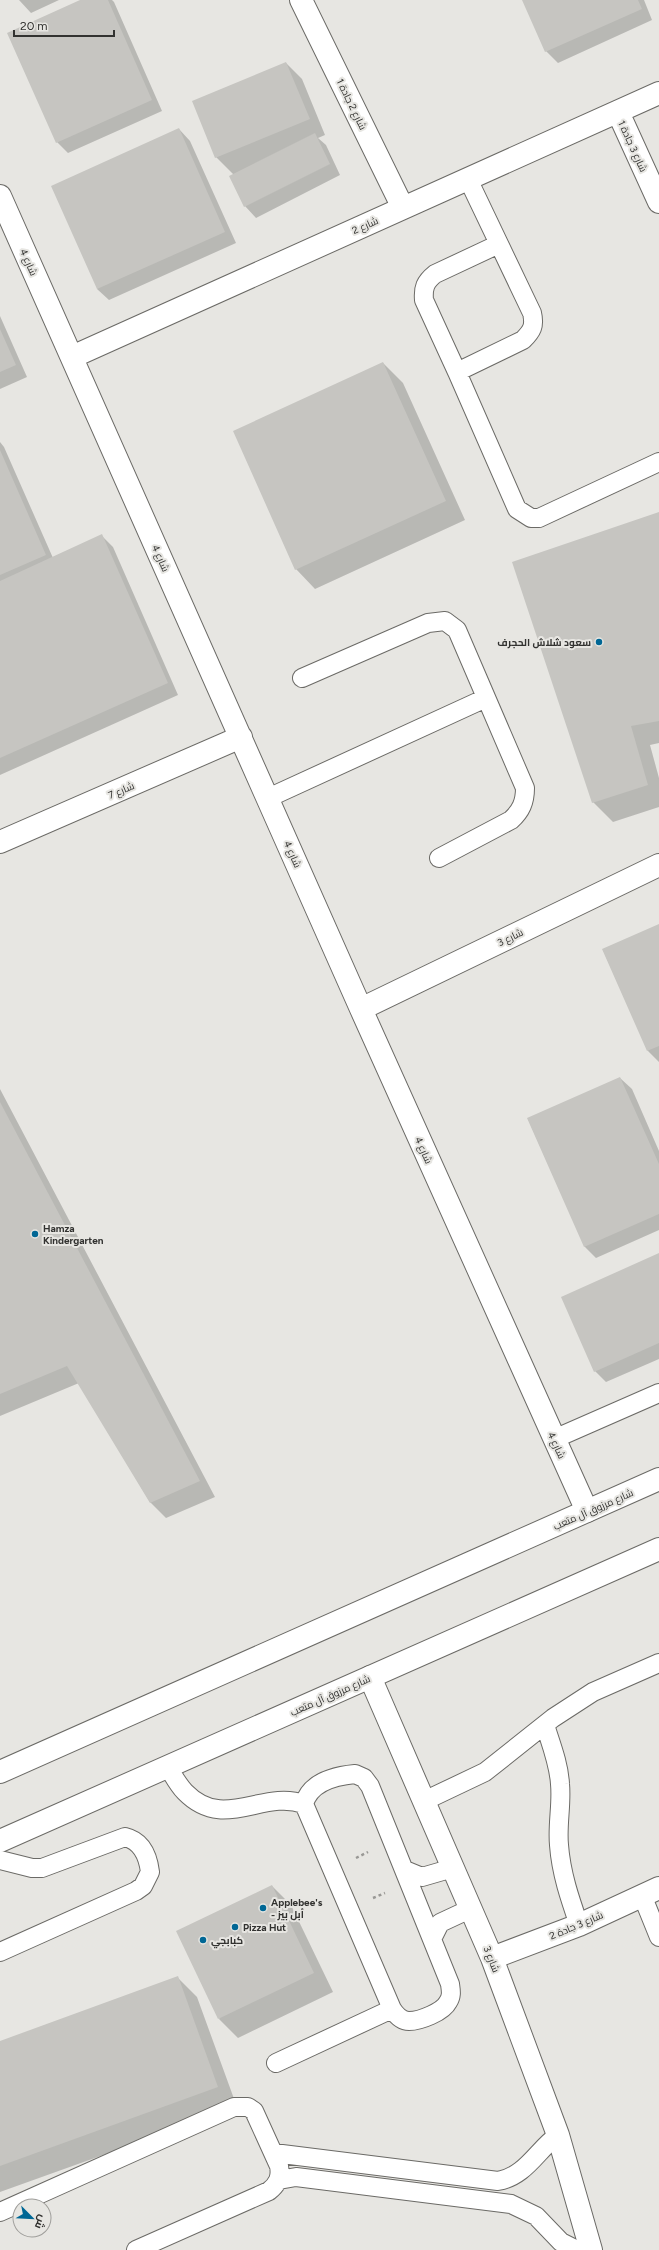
<svg xmlns="http://www.w3.org/2000/svg" width="659" height="2250" font-family="Figtree,Cairo,sans-serif">
	<style>
		.shadow { fill: #0003 }
		.building { fill: #c6c5c1 }
		.lines { fill: none; stroke-linecap: round; stroke-linejoin: round }
		.lane-casing { stroke: #6b6a66; stroke-width: 20 }
		.street-casing { stroke: #6b6a66; stroke-width: 24 }
		.secondary-casing { stroke: #6b6a66; stroke-width: 24 }
		.path { stroke: #999895; stroke-width: 2.5; stroke-dasharray: 3 3; stroke-linecap: butt }
		.lane { stroke: #fff; stroke-width: 18 }
		.street { stroke: #fff; stroke-width: 22 }
		.secondary { stroke: #fff; stroke-width: 22 }
		.poi-dot { fill: #006795; stroke: #e7e6e2; stroke-width: 1.5 }
		.labels { text-anchor: middle; stroke-width: 4; stroke-linejoin: round; paint-order: stroke }
		.street-label { font-size: 10px; fill: #323230; stroke: #e7e6e2 }
		.poi-label { font-size: 10px; font-weight: bold; fill: #323230; stroke: #e7e6e2; text-anchor: start }
	</style>
	<rect width="100%" height="100%" fill="#e7e6e2"/>
	<path class="shadow" d="M19,0H59L31,13Z
		M82,0H112L114,2L162,111L68,153L57,142Z
		M523,0H644L652,20L558,63L546,51Z
		M286,63L302,79L325,135L318,138L326,145L340,175L256,218L245,206L233,174L216,157Z
		M179,129L190,141L236,243L109,300L97,289Z
		M0,316L27,377L0,389Z
		M383,363L403,383L465,520L315,589L296,569Z
		M0,442L4,447L53,558L102,536L113,547L178,695L0,775Z
		M659,513V743L650,745L659,778V807L613,822L593,802Z
		M659,925V1062L648,1051L603,950Z
		M620,1078L632,1089L659,1151V1230L596,1258L585,1247L528,1119Z
		M0,1089L215,1497L166,1518L150,1502L79,1383L0,1416Z
		M659,1254V1359L606,1382L595,1371Z
		M272,1886L291,1905L333,1992L238,2038L219,2019Z
		M178,1978L197,1997L237,2107L0,2192V2042Z"/>
	<path class="building" d="M80,0H108L152,100L56,143L7,33Z
		M522,0H638L642,9L545,52Z
		M286,62L310,119L215,158L192,101Z
		M179,128L225,232L97,289L51,186Z
		M315,133L330,164L244,207L229,176Z
		M0,329L16,365L0,372Z
		M383,362L446,501L295,570L233,431Z
		M0,450L46,555L0,575Z
		M659,512V721L631,726L648,785L592,803L512,562Z
		M102,534L168,683L0,758V581Z
		M659,924V1046L647,1051L602,949Z
		M620,1077L659,1164V1214L584,1247L527,1118Z
		M0,1102L200,1481L150,1503L67,1366L0,1394Z
		M659,1253V1343L594,1372L561,1297Z
		M272,1885L314,1973L218,2019L176,1931Z
		M178,1976L218,2087L0,2166V2041Z"/>
	<g class="lines">
		<defs>
			<path id="lane" d="M468,179L532,313C535,326 532,331 523,340L457,372L517,509L531,518H539L659,462
				M457,372L424,300C423,288 425,282 435,274L499,244
				M302,678L428,623L445,621L457,630L525,788C525,802 521,811 511,820L439,858
				M268,798L486,698
				M554,1439L659,1393
				M545,1725C551,1744 559,1764 560,1784C562,1804 557,1825 559,1845C561,1873 570,1899 579,1925
				M168,1767C173,1775 178,1785 185,1792C224,1832 262,1789 304,1804
				M355,1774L364,1778L370,1786L450,1984C451,1991 452,1996 448,2002C443,2012 420,2021 409,2021C401,2021 396,2015 392,2009L304,1804C310,1782 334,1776 355,1774Z
				M424,1801L485,1772L553,1718L593,1692L659,1663
				M0,1860L32,1868H42L125,1837C142,1841 148,1856 150,1872L143,1886L136,1891L0,1952
				M405,1870L422,1877L453,1868
				M642,1895L659,1937
				M432,1939L440,1923L470,1909
				M276,2063L392,2009
				M274,2153L498,2181C526,2176 537,2150 558,2135
				M279,2180L296,2177L511,2204L536,2216L561,2242L577,2250
				M0,2212L234,2107H248L254,2111L279,2166C281,2177 278,2184 269,2191L136,2250"/>
			<path id="street" d="M301,0L403,208
				M618,112L659,202
				M0,196L361,1009L587,1511
				M72,357L659,93
				M0,842L241,737
				M361,1009L659,865
				M370,1677L492,1958L558,2135L591,2250
				M492,1958L579,1925L659,1888"/>
			<path id="secondary" d="M0,1772L659,1479
				M0,1841L659,1549"/>
		</defs>
		<use href="#lane" class="lane-casing"/>
		<use href="#street" class="street-casing"/>
		<use href="#secondary" class="secondary-casing"/>
		<path class="path" d="M356,1858L368,1852
			M373,1898L385,1893"/>
		<use href="#lane" class="lane"/>
		<use href="#street" class="street"/>
		<use href="#secondary" class="secondary"/>
	</g>
	<g class="poi-dot">
		<circle cx="599" cy="642" r="4"/>
		<circle cx="35" cy="1234" r="4"/>
		<circle cx="263" cy="1908" r="4"/>
		<circle cx="235" cy="1927" r="4"/>
		<circle cx="203" cy="1940" r="4"/>
	</g>
	<g class="labels">
		<g class="street-label">
			<text transform="translate(352 104) rotate(64)" y="4">شارع 2 جادة 1</text>
			<text transform="translate(633 146) rotate(65)" y="4">شارع 3 جادة 1</text>
			<text transform="translate(365 225) rotate(-24)" y="4">شارع 2</text>
			<text transform="translate(29 262) rotate(66)" y="4">شارع 4</text>
			<text transform="translate(161 558) rotate(66)" y="4">شارع 4</text>
			<text transform="translate(121 790) rotate(-23)" y="4">شارع 7</text>
			<text transform="translate(293 854) rotate(66)" y="4">شارع 4</text>
			<text transform="translate(510 937) rotate(-26)" y="4">شارع 3</text>
			<text transform="translate(424 1150) rotate(66)" y="4">شارع 4</text>
			<text transform="translate(557 1445) rotate(65)" y="4">شارع 4</text>
			<text transform="translate(593 1509) rotate(-24)" y="4">شارع مرزوق آل متعب</text>
			<text transform="translate(330 1695) rotate(-24)" y="4">شارع مرزوق آل متعب</text>
			<text transform="translate(576 1925) rotate(-23)" y="4">شارع 3 جادة 2</text>
			<text transform="translate(492 1959) rotate(68)" y="4">شارع 3</text>
		</g>
		<g class="poi-label">
			<text x="591" y="646" text-anchor="end">سعود شلاش الحجرف</text>
			<text x="43" y="1232">Hamza<tspan x="43" dy="12">Kindergarten</tspan></text>
			<text x="271" y="1906">Applebee's<tspan x="271" dy="12">- أبل بيز</tspan></text>
			<text x="243" y="1931">Pizza Hut</text>
			<text x="211" y="1944">كبابجي</text>
		</g>
	</g>
	<g transform="translate(32 2218) rotate(114)"><circle r="19" fill="#e7e6e2" stroke="#9f9e9b"/>
	<path d="M0-3L7 15L0 10L-7 15Z" fill="#006795"/>
	<text y="-6" font-size="11" font-weight="bold" text-anchor="middle" fill="#323230">ش</text>
	</g>
	<path d="M14 30v6h100v-6" fill="none" stroke="#323230" stroke-width="2"/>
	<text x="20" y="30" font-size="12" fill="#323230" stroke="#e7e6e2" stroke-width="3" paint-order="stroke">20 m</text>
</svg>
